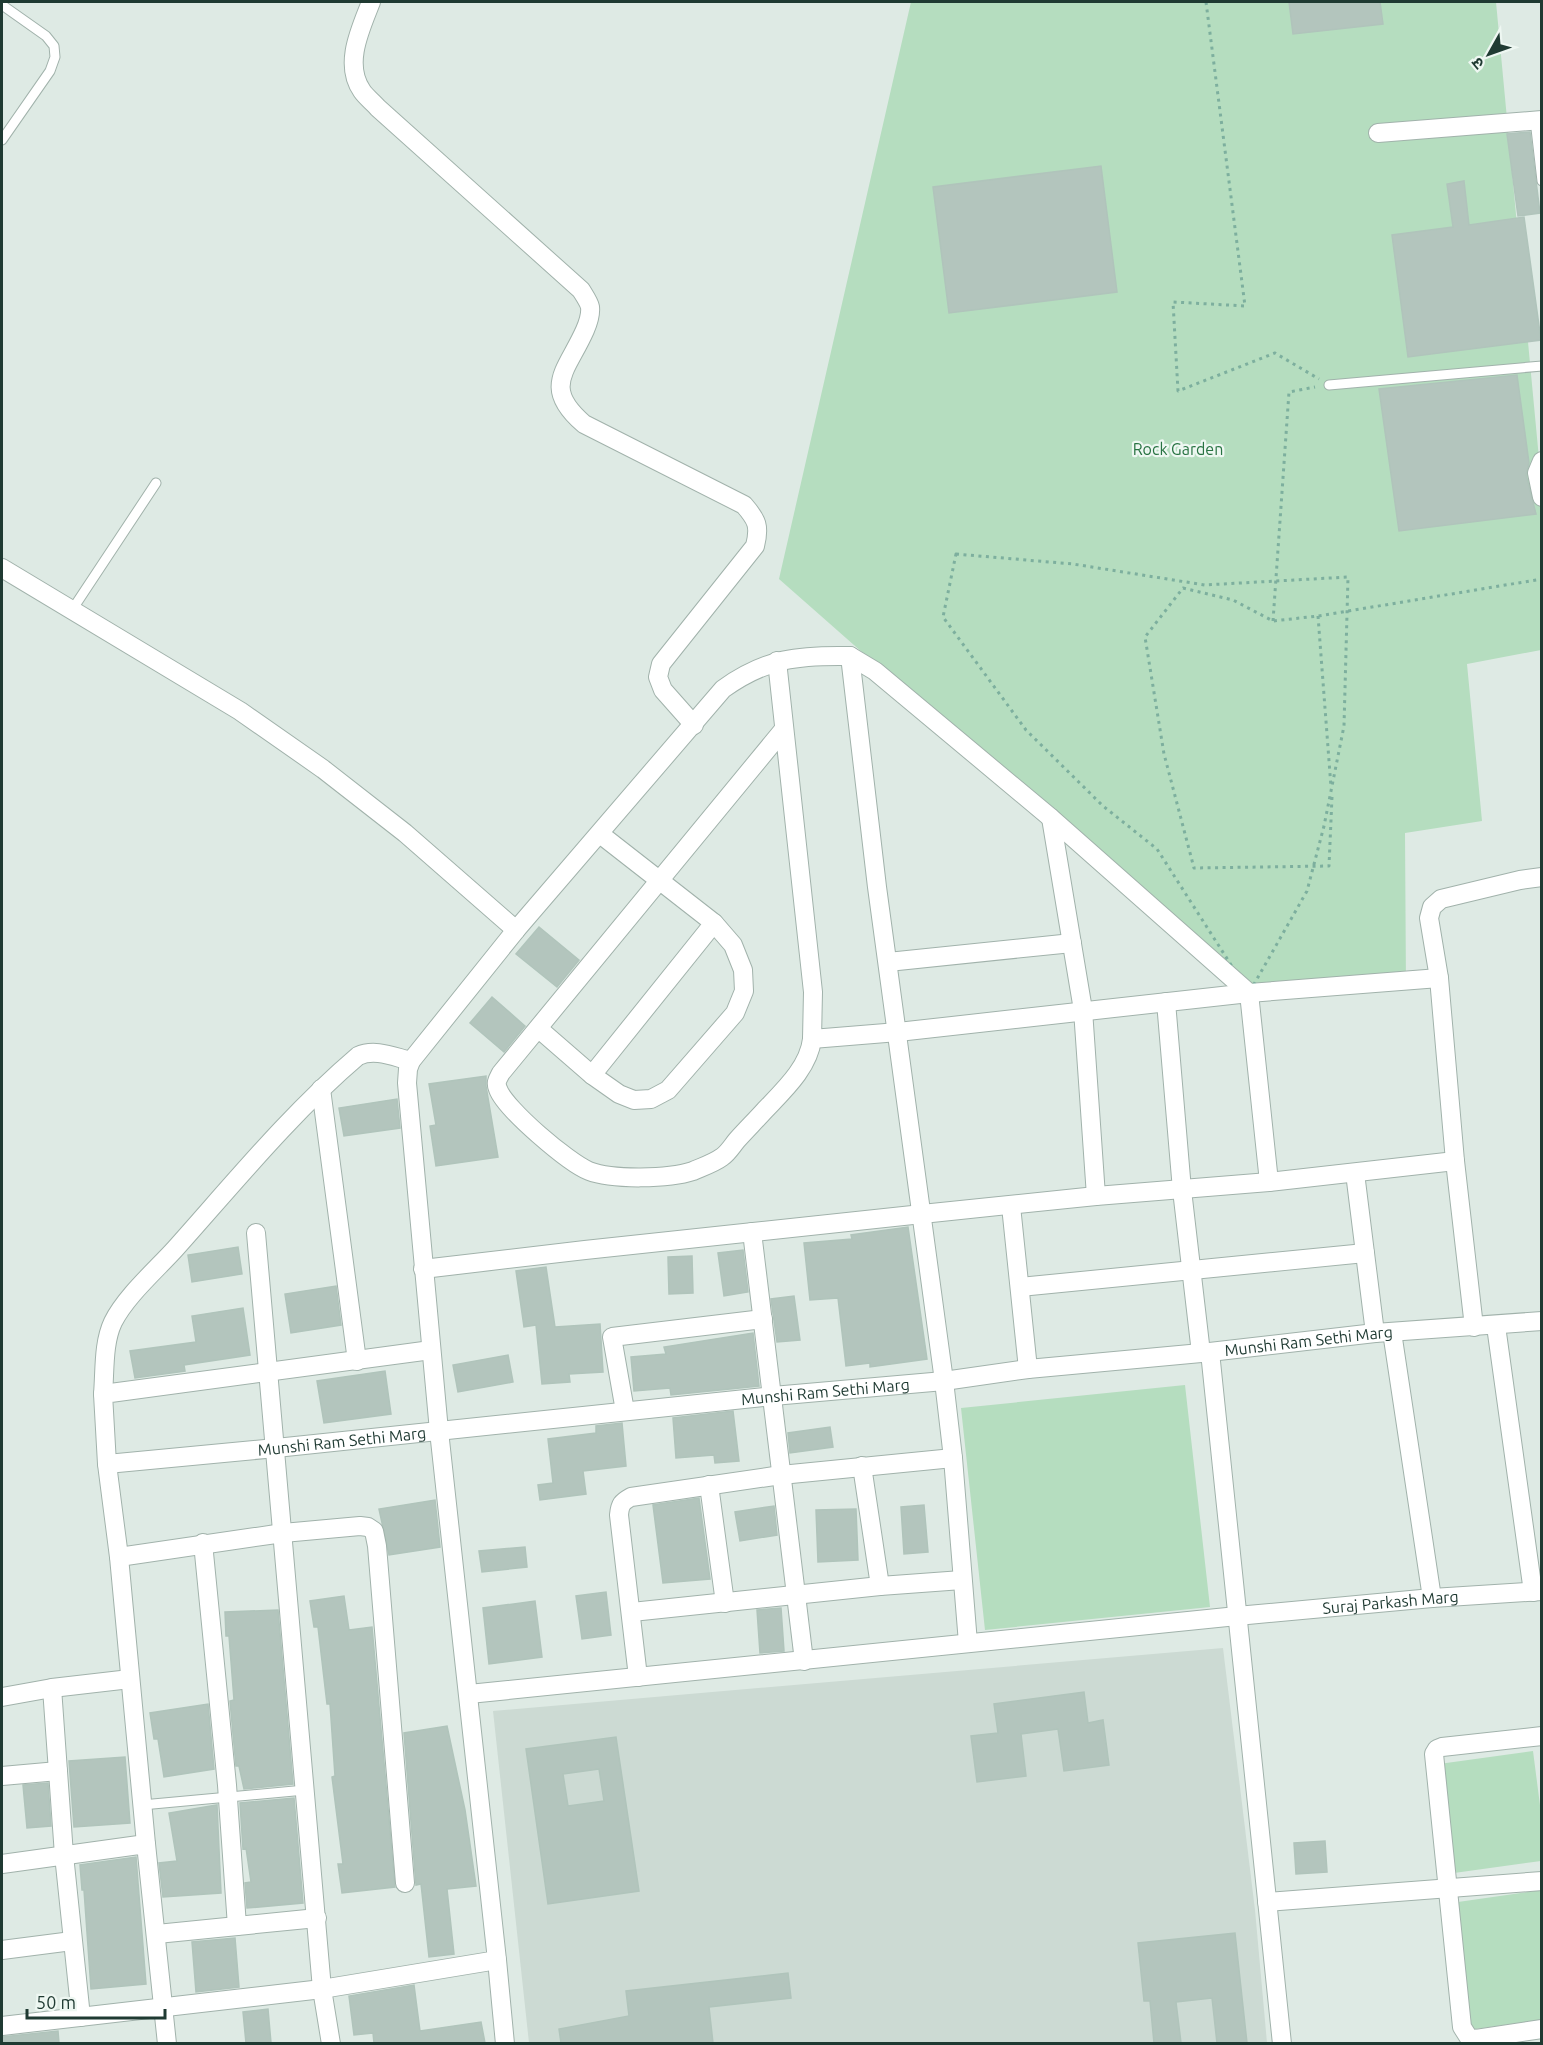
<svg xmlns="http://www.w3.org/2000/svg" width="1543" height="2045" font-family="Ubuntu,'Noto Sans Devanagari',sans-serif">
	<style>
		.built { fill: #ccdad3 }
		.green { fill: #b5ddbf }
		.building { fill: #b3c5bd; stroke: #b0c4bb; stroke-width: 1.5; fill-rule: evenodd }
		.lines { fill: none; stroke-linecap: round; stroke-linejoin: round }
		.lane-casing { stroke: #a1b2ab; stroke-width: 11 }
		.street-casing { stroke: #a1b2ab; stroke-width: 20 }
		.path { stroke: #7daf9e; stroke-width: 3; stroke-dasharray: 3 4.5; stroke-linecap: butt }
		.lane { stroke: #fff; stroke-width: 9 }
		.street { stroke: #fff; stroke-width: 18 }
		.labels { text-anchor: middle; stroke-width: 4.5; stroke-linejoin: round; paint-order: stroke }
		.park-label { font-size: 16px; fill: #287342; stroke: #eef7f2 }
		.street-label { font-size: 16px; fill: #1f3a32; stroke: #eef7f2 }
	</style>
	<rect width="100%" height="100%" fill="#deeae4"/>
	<path class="built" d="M1223,1648L1255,1910L1267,2043H529L493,1711Z"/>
	<path class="green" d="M911,2H1496L1541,480V650L1467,664L1482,821L1405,833L1406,989L1249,993L779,579Z
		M1185,1385L1210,1607L985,1630L961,1408Z
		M1533,1751L1541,1813V1861L1454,1873L1439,1764Z
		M1541,1890V2020L1468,2030L1451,1903Z"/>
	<path class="building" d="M1289,2H1380L1383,24L1293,34Z
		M1530,132L1540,213L1518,216L1507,134Z
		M1101,166L1117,292L949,313L933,187Z
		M1464,181L1469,225L1524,217L1541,340L1408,357L1392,235L1453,227L1447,184Z
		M1517,375L1529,463L1526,475L1536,514L1399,531L1379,389Z
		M539,927L579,960L557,987L516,954Z
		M492,997L525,1026L504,1052L470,1023Z
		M486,1076V1086L498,1157L436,1166L430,1126L436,1125L429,1084Z
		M397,1099L400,1128L344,1136L339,1108Z
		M908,1227L927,1359L870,1367V1363L846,1366L838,1298L810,1300L804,1243L852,1239L851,1235Z
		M238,1247L242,1274L192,1282L188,1255Z
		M743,1250L748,1292L724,1296L718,1253Z
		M692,1256L693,1293L669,1294L668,1257Z
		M546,1267L555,1327L600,1324L603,1372L569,1374L570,1382L542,1384L536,1325L524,1327L516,1271Z
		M336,1286L341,1325L291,1333L285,1294Z
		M794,1296L800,1340L777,1342L771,1299Z
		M243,1308L250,1355L184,1365L185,1371L135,1378L130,1351L196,1342L192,1316Z
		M753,1333L759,1386L671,1395L670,1388L634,1391L631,1357L666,1354L664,1347Z
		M508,1355L513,1382L458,1392L453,1365Z
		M385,1371L391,1414L324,1423L317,1381Z
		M733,1411L739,1461L715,1463L714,1455L676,1458L673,1418Z
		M622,1423L626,1466L583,1471L586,1494L540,1500L538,1485L553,1483L548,1439L596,1433V1426Z
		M830,1427L833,1447L790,1453L788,1433Z
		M699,1498L710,1579L663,1583L653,1505Z
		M435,1500L440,1547L389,1555L379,1509Z
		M924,1505L928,1552L904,1554L901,1507Z
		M774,1506L777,1535L740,1541L735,1512Z
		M856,1509L858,1560L818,1562L816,1510Z
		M525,1547L527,1567L482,1572L479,1551Z
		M606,1592L611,1635L582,1639L576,1596Z
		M344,1596L349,1630L372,1627L395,1887L342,1893L338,1864H343L332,1777L335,1776L330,1704H327L318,1627H314L310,1601Z
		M535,1601L542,1657L489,1664L483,1608Z
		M781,1608L784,1651L760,1653L757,1610Z
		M278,1610L293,1784L244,1789L239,1766H236L230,1701L234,1700L229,1636H226L225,1612Z
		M1084,1692L1088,1723L1103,1720L1109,1765L1064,1771L1058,1729L1021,1734L1026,1776L977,1782L971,1736L998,1733L994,1704Z
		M208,1704L214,1769L164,1777L158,1739H154L150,1713Z
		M447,1726L465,1810L476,1886L447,1889L454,1954L429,1957L421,1884L416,1885L404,1733Z
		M616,1737L639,1891L548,1904L526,1749ZM599,1769L604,1801L568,1806L563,1774Z
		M125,1757L130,1823L74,1827L69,1761Z
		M48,1783L51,1826L27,1828L23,1785Z
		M294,1798L303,1903L247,1908L245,1883L251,1882L246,1848L243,1849L240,1803Z
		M217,1805L221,1893L163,1897L159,1863L177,1861L169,1813Z
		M1325,1841L1327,1872L1296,1874L1294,1843Z
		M136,1857L146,1984L91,1989L84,1890H82L80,1865Z
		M1235,1933L1247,2043H1217L1212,1998L1176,2002L1181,2043H1154L1150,2001H1144L1138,1943Z
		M235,1938L239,1987L196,1992L192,1942Z
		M788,1973L791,1998L709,2007L713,2043H561L559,2029L629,2016L626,1991Z
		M414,1985L420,2031L481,2022L485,2043H374L373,2033L354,2035L349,1996Z
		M268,2009L271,2043H246L243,2012Z
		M58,2031L59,2043H2V2037Z"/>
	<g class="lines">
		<defs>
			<path id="lane" d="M2,5L46,36L54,46L55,57L50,71L2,140
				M1535,120L1542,181
				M1329,385L1542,366
				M72,610L156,483
				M142,1805L305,1790"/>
			<g id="street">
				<path d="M371,2C361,28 343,64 362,91C366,97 373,102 378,108L581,290C584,295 589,302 590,307C591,315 588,323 585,330C567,371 541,387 584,424L744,505C757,520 760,526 755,546L661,664L658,677L663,690L694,725"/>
				<path d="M1378,133L1542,120"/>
				<path d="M1542,461L1537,473L1542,497"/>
				<path d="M2,568L240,711L323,769L405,833L516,930"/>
				<path d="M850,656L875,671L1051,818L1249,993L1439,978"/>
				<path d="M777,661L813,992L812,1039L898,1032L1249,993L1269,1182"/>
				<path d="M784,729L501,1073C498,1079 495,1082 498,1089C505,1109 569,1163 589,1171C612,1180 669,1179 693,1171C702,1167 714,1163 722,1157C728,1153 732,1146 737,1140C746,1130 756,1120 765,1110C784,1090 809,1067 812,1039"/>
				<path d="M1051,818L1083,1010L1096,1196"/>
				<path d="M888,962L1072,943"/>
				<path d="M1166,1002L1182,1190L1201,1353"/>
				<path d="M539,1029L592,1075L619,1094L634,1100L651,1099L668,1090L735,1013L744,991L743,970L733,945L714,923L600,834"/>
				<path d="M592,1075L714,923"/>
				<path d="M321,1089L357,1361"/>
				<path d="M1355,1173L1375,1333"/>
				<path d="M1011,1206L1028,1369"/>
				<path d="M752,1232L804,1661"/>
				<path d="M256,1233L322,1989L331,2044"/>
				<path d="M423,1269L585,1250L922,1214L1096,1196L1269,1182L1455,1161"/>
				<path d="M1020,1287L1365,1253"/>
				<path d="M1496,1326L1533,1592"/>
				<path d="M1474,1327L1455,1161L1439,978L1429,918L1432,907L1441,899L1520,880L1542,877"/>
				<path d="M1392,1332L1432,1598"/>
				<path d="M1210,1352L1282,2044"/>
				<path d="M103,1394C105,1371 103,1343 113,1322C126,1296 156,1270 175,1249C234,1183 291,1113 358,1056C375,1048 394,1057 411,1061"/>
				<path d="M625,1411L612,1337L763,1319"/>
				<path id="s1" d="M107,1464L276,1448L773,1396L944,1381L1028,1369L1201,1353L1375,1333L1542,1321"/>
				<path d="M862,1466L880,1586"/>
				<path d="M709,1485L725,1603"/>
				<path d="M203,1543L227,1785L237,1926"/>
				<path d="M119,1557L283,1533L360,1526L368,1527L374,1531L377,1546L405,1883"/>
				<path d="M632,1612L880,1586L962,1580"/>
				<path d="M638,1677L619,1515C620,1504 622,1502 631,1497L781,1475L953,1458"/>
				<path d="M52,1688L64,1855L81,2017"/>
				<path id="s2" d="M469,1694L1237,1616L1432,1598L1542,1591"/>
				<path d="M2,1697L52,1688L130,1679"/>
				<path d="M1542,1736L1442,1747L1437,1749L1434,1754L1462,2027L1469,2038L1476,2039L1542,2029"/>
				<path d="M2,1776L58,1771"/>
				<path d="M146,1844L119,1557L107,1464L103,1394L431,1350"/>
				<path d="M2,1864L146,1844L167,2044"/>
				<path d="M1267,1902L1542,1881"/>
				<path d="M157,1934L317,1918"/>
				<path d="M2,1950L72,1941"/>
				<path d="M497,1960L505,2044"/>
				<path d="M2,2026L322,1989L497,1960L439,1431L407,1083L408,1069L411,1061L516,930L723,689C766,658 799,655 850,656L877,887L944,1381L953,1458L968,1643"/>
			</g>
		</defs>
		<use href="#lane" class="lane-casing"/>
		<use href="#street" class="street-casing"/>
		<path class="path" d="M1206,2L1245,306L1173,302L1178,391L1275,353L1319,379
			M956,554L1073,564L1205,585L1348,577L1344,726L1324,826L1307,891L1249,993L1157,849L1103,806L1026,730L943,617Z
			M1318,616L1331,787
			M1273,621L1289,392L1315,387
			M1332,797L1329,866L1194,868L1164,754L1145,637L1183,588L1233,600L1273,621L1318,616L1542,579"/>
		<use href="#lane" class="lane"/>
		<use href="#street" class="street"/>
	</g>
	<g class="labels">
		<g class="park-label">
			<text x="1178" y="455">Rock Garden</text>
		</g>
		<g class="street-label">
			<text dy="6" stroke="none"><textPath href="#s1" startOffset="1208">Munshi Ram Sethi Marg</textPath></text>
			<text dy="6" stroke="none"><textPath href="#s1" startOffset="722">Munshi Ram Sethi Marg</textPath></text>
			<text dy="6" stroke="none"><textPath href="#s1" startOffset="236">Munshi Ram Sethi Marg</textPath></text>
			<text dy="6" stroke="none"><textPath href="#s2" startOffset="926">Suraj Parkash Marg</textPath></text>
		</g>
	</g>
	<rect width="1543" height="2045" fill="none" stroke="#1f3a32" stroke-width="6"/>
	<g transform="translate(1489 54) rotate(230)" stroke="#eef7f2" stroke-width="4.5" paint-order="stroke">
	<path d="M0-4.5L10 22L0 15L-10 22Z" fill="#1f3a32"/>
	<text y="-9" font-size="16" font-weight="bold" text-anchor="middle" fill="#1f3a32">उ</text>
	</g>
	<path d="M27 2009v9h138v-9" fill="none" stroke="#1f3a32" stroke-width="3"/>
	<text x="36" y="2009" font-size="18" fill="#1f3a32" stroke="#eef7f2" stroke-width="4.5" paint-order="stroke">50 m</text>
</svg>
